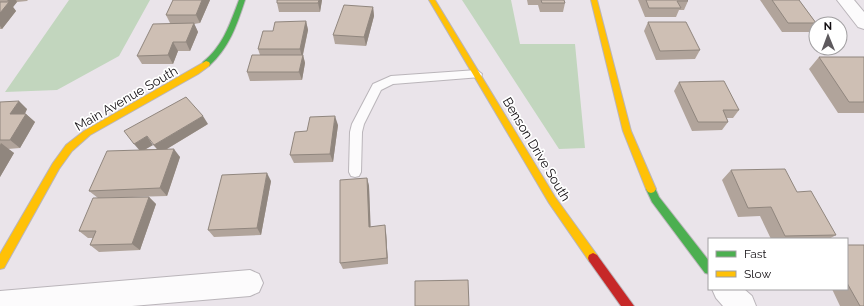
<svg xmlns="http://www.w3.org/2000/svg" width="864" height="306" font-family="Raleway,sans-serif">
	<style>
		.green { fill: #c2d6be }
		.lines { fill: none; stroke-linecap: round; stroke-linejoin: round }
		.lane-casing { stroke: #bab5ba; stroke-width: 2 }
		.street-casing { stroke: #bab5ba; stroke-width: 2 }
		.fast-casing { stroke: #bab5ba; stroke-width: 2 }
		.slow-casing { stroke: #bab5ba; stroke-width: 2 }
		.jam-casing { stroke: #bab5ba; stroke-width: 2 }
		.lane { fill: #fcfbfc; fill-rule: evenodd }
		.street { fill: #fcfbfc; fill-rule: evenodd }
		.fast { fill: #4caf50; fill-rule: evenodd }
		.slow { fill: #ffc107; fill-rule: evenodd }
		.jam { fill: #c62828; fill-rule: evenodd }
		.wall { fill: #b1a49b; fill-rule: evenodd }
		.shaded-wall { fill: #90867e }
		.building { fill: #cebfb4; stroke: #90867e }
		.labels { text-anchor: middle; stroke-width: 3.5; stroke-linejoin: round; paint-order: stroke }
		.street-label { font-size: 13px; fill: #130f13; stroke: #fff }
	</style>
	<rect width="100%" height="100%" fill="#eae4ea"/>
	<path class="green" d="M69,0H150L119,56L57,90L5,92Z
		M462,0H511L520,44H575L585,148L559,149Z"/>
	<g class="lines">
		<defs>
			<path id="lane" d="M477,70L482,74L481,77L393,84L381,90L364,124L362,132L361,172L359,176L355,177L351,176L349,172L350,132L352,124L373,84L391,76Z"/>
			<path id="street" d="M837,0H854L864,12V29L858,27Z
				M250,270L259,274L263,283L259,292L250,296L132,306H0V291Z
				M712,289H744L752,296L756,306H723L716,298Z"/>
			<path id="fast" d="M239,0H245C237,25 229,48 209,66H203L202,64L203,62C223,46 230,24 239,0Z
				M651,185L654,186L659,197L709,261V274L705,273L652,202L646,189L648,186Z"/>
			<path id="slow" d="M429,0H435L555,197L597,255L598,258L597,261L593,263L589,261L549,203Z
				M591,0H597L631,131L656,189L654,192L651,193L648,192L646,189L623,131Z
				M206,61L209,62L210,64L209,66L198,74L90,135L72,151L59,169L4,268L0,269V254L53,163L66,145L84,131Z"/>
			<path id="jam" d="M593,253L597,255L634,306H621L589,261L588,258L589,255Z"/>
		</defs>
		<use href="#lane" class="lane-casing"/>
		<use href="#street" class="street-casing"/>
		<use href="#fast" class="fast-casing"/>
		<use href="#slow" class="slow-casing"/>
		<use href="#jam" class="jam-casing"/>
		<use href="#lane" class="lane"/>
		<use href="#street" class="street"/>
		<use href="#fast" class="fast"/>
		<use href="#slow" class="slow"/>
		<use href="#jam" class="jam"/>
	</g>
	<path class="wall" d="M0,0H28L27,1L17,2L13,7L16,11L2,29H0Z
		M173,0H210L200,23L194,24L198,32L190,51H178L173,64H142L137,56L170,23L166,15Z
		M322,0L320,12H279L277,3Z
		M527,0H564L565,3L563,12H540L538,5H528Z
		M638,0H687L688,1L684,10H679L676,17H645Z
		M760,0H799L816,23L809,32H782Z
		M373,7L374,16L366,46L335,44L333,35Z
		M306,21L308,30L303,55L305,63L302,80L250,81L247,72L260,55L258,49L273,31Z
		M648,22L700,50L695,59L656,60L644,31Z
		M819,57H864V113H838L809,69Z
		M679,82L739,110L733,118H727L728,122L722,130L692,131L674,91Z
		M0,102L27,109L25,114H26L35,122L20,148L8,149L14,153L0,177Z
		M208,124L167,149L180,157L167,196L98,198L89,191L139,150ZM153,145L157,149H145Z
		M338,125L333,162L294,163L290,155L307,131Z
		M731,170L797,192L836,235L829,239H771L760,216L738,217L722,180Z
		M367,178L369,186L370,227L386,232L388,264L343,269L340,263Z
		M271,181L261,235L214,237L208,230Z
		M149,197L156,204L140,250L99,252L90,245L93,238H88L79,231Z
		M847,245L864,306H840L832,289H847Z"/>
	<path class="shaded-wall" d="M7,0H16L17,2L13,7L16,11L2,29L0,26V13L9,2Z
		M202,0H210L200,23L196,15Z
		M319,0H322L320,12L318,3Z
		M373,7L374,16L366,46L364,37Z
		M306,21L308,30L302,58L300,49Z
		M194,23L198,32L190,51L186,42Z
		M173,42L178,51L173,64L168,55Z
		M303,55L305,63L302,80L299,72Z
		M19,101L27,109L20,123L10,114Z
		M26,114L35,122L20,148L10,140Z
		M203,116L208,124L160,153L154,145Z
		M335,116L338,125L333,162L330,154Z
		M147,136L153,145L141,152L134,144Z
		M1,143L14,153L0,177V145Z
		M174,149L180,157L167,196L160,188Z
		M267,173L271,181L261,235L257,228Z
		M367,178L369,186L371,234L369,227Z
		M149,197L156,204L140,250L132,244Z
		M385,225L386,232L388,264L387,258Z"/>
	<path class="building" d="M173,0H202L196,15H166Z
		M277,0H319L318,3H277Z
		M541,0H564L565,3H542Z
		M646,0H687L688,1H677L681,8H649Z
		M772,0H799L816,23H788Z
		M0,2H9L0,13Z
		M344,5L373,7L364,37L333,35Z
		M306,21L300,49H258L263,31H273L275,22Z
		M648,22H686L700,50L660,51Z
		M194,23L186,42H173L168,55L137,56L153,24Z
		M252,55H303L299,72H247Z
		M819,57H864V102H849Z
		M724,81L739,110H723L728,122H698L679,82Z
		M186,97L203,116L154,145L147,136L134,144L124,131Z
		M19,101L10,114H26L10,140H0V102Z
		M335,116L330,154L290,155L295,132L307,131L310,117Z
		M174,149L160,188L89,191L107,151Z
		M785,169L797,192L811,191L836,235L785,236L771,207L748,208L731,170Z
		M267,173L257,228L208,230L222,175Z
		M367,178L369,227L385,225L387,258L340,263V180Z
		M149,197L132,244L90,245L96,231H79L93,198Z
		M847,245H864V306H860L847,283Z
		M468,280L469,306H415V281Z"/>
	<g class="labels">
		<g class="street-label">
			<text transform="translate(126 98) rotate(-30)" y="5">Main Avenue South</text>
			<text transform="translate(537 149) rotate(59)" y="5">Benson Drive South</text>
		</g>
	</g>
	<rect x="708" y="238" width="140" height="52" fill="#ffffff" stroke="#a19fa1"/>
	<rect x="716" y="251" width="20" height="6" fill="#4caf50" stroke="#a19fa1"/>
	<text x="744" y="258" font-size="12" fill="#130f13">Fast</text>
	<rect x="716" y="271" width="20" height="6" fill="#ffc107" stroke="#a19fa1"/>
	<text x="744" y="278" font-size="12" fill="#130f13">Slow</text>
	<g transform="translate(828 36) rotate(359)"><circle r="19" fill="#ffffff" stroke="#a19fa1"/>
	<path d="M0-3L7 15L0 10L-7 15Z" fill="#5e5a5e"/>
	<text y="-6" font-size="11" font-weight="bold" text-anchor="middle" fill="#130f13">N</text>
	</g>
</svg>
